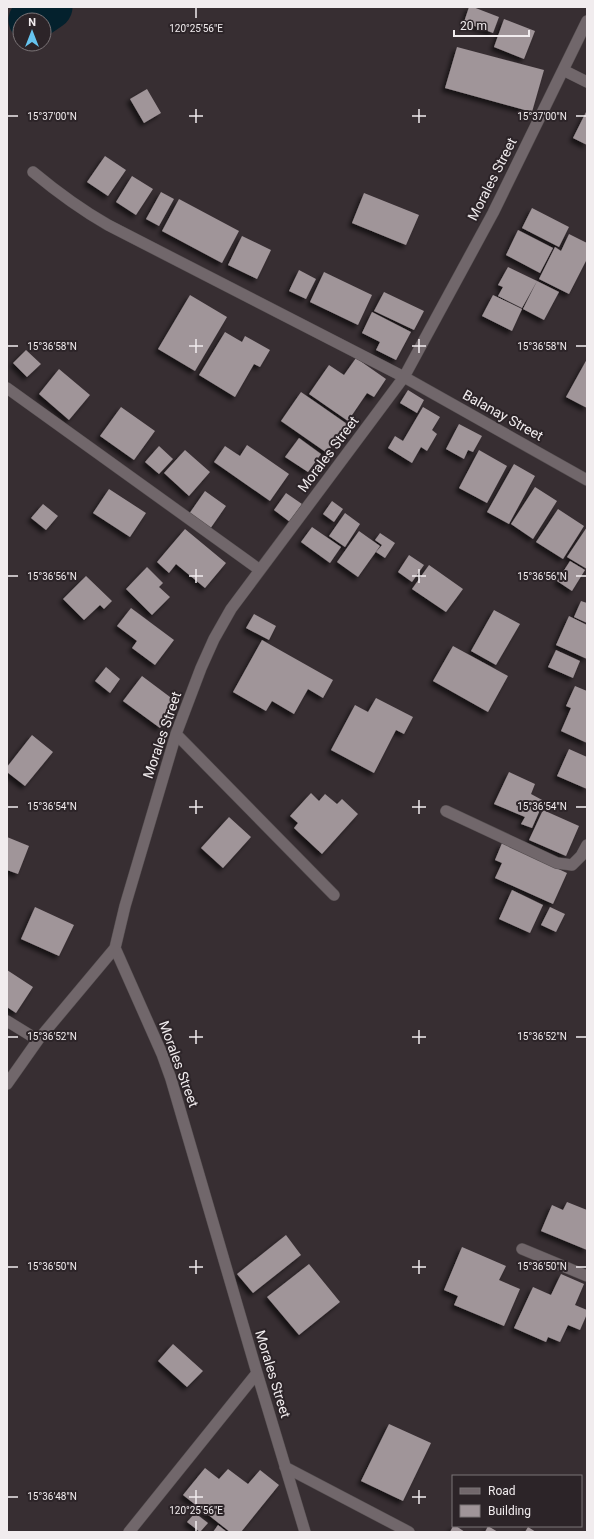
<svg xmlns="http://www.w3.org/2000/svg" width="594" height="1539" font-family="Roboto,sans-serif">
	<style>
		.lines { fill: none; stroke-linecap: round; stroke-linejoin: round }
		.river { stroke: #04212d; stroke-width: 45 }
		.building { fill: #a09599; filter: url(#shadow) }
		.minor-casing { stroke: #554e50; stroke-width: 12 }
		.minor { stroke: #71676b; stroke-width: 11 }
		.ticks { fill: none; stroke: #f1ecee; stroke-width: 1.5 }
		.labels { text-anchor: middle; stroke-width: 4; stroke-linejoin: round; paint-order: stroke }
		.street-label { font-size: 14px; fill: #f1ecee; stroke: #2c2428 }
		.ticks-label { font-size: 10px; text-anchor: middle; fill: #f1ecee; stroke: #2c2428; stroke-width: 4; stroke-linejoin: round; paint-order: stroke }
	</style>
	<defs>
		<filter id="shadow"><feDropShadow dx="-3.5" dy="3.5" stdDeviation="2" flood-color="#0009"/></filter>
	</defs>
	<rect width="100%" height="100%" fill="#372e32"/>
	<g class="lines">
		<path class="river" d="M31,20L50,7"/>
	</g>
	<path class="building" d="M469,7H473L499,17L493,33L464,22Z
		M504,19L535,31L524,59L494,47Z
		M457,47L544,70L532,112L445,88Z
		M147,89L161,113L144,123L130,99Z
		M587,110V145L573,138Z
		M105,156L126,170L108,196L87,182Z
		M132,176L153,189L136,215L116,202Z
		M161,192L174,199L159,226L146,219Z
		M364,193L419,215L406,245L352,223Z
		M179,199L239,231L222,263L162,231Z
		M532,208L569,227L559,247L522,228Z
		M518,230L553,248L540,273L506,255Z
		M569,234L587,243V259L569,294L539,279L555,247L561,251Z
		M242,236L271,250L257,279L228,265Z
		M508,267L537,281L522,308L498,296L503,287L498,285Z
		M299,270L316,279L306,299L289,291Z
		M324,272L372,295L358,325L310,302Z
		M537,281L559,292L544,320L523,309Z
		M384,292L424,311L414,330L374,311Z
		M190,295L227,317L195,371L158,349Z
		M493,295L522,309L512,331L482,316Z
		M372,312L411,332L396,360L376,350L380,342L362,333Z
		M225,332L242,342L245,336L270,350L260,367L254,364L235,397L199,375Z
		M26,350L41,364L27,377L13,363Z
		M356,358L386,379L374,397L367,393L348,421L309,394L329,365L344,375Z
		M587,359V408L566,397Z
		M59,369L90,395L69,420L39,394Z
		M408,390L424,400L417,413L400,403Z
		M301,392L347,424L327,453L281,421Z
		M121,407L155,431L134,460L100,436Z
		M423,407L440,417L432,430L437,434L427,451L421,447L412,463L388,448L395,436L403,441Z
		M459,424L482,436L473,452L468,450L464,459L446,449Z
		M299,438L321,454L308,472L285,457Z
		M247,445L289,474L270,501L214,462L225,446L240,456Z
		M159,446L173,459L159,474L145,462Z
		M185,450L210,472L189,496L164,473Z
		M479,450L507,466L487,503L459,488Z
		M514,464L535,476L509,524L487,512Z
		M535,487L557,501L533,539L511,524Z
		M109,489L146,513L130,537L93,513Z
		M205,491L226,506L210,529L189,514Z
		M286,493L302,504L290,522L274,510Z
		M332,501L343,509L334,522L323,514Z
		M43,504L58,516L46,530L31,518Z
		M558,509L584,526L563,559L536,542Z
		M345,513L360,524L345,547L329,536Z
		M312,527L341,547L330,563L301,542Z
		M587,527V569L567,557Z
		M185,529L226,563L205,588L176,564L169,573L157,562Z
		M359,531L380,546L358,577L337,562Z
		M380,533L395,543L385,558L376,552L382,545L375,540Z
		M409,555L424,565L412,582L398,572Z
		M570,561L585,570L572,591L557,581Z
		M429,565L463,589L446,612L412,589Z
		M147,567L163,583L159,587L170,597L152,615L126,589Z
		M86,576L112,601L104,609L100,605L84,620L63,599Z
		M581,601L587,603V623L574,617Z
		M131,608L174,640L155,665L132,648L137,641L117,626Z
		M494,610L520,624L496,665L471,651Z
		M254,614L276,626L269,640L246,628Z
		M569,616L587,625V659L556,645Z
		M262,640L333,680L323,698L308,689L294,714L272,701L266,711L233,692Z
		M453,646L508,676L488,712L433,681Z
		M556,650L580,661L573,678L548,667Z
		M106,667L120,679L110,693L95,681Z
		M142,676L178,703L160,728L123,701Z
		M575,686L587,691V743L561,731L571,708L566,706Z
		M376,698L413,717L404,734L396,730L374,773L331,750L355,705L368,712Z
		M32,735L53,752L25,786L7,772V767Z
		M569,749L587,757V789L557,776Z
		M509,772L535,784L531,794L544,801L532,828L521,824L525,817L494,804Z
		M311,793L319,801L325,794L337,804L342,799L358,814L322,854L294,828L298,823L290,816Z
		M543,810L579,826L566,856L529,840Z
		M229,817L251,837L223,868L201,848Z
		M7,837L29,846L18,874L7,870Z
		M502,843L567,873L553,904L495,878L502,863L495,860Z
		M512,890L543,905L530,933L499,919Z
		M35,907L74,925L59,956L21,939Z
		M550,907L565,914L556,932L541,925Z
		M7,970L33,987L16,1013L7,1007Z
		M567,1202L587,1210V1250L541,1231L552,1205L563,1210Z
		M286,1235L301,1255L253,1293L237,1274Z
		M462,1247L506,1266L499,1280L520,1289L504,1326L454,1305L458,1296L444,1290Z
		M309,1264L340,1302L299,1335L267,1297Z
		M561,1274L584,1284L575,1305L587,1310V1314L580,1330L568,1325L560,1342L548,1337L546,1342L514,1328L533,1287L551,1295Z
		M173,1344L203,1371L187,1387L158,1361Z
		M389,1424L431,1443L403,1501L361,1481Z
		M205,1468L219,1479L228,1469L248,1484L260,1470L279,1485L241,1532H230L183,1495Z
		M195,1513L208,1523L200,1532L187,1522Z
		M218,1525L227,1532H213Z
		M453,1526H456L465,1532H450Z
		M488,1526L498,1532H485Z
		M528,1527L536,1532H525Z"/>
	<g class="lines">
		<defs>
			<path id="minor" d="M563,70L587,82
				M33,172C57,192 80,209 108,225L404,377L587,480
				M7,388L260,570
				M176,734L334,895
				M446,811L557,863L572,865L581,856L587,845
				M7,1021L38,1040
				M7,1084L38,1040L115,948
				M522,1249L587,1276
				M285,1467L409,1532
				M129,1532L257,1373
				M305,1532L257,1373L171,1079L162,1054L115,948L125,906L176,734L201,668L214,639L231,609L404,377L493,213L587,21"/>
		</defs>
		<use href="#minor" class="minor-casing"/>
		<use href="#minor" class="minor"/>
	</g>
	<path class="ticks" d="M196,8V18M196,109V123M419,109V123M8,116H18M189,116H203M412,116H426M576,116H586M196,339V353M419,339V353M8,346H18M189,346H203M412,346H426M576,346H586M196,569V583M419,569V583M8,576H18M189,576H203M412,576H426M576,576H586M196,800V814M419,800V814M8,807H18M189,807H203M412,807H426M576,807H586M196,1030V1044M419,1030V1044M8,1037H18M189,1037H203M412,1037H426M576,1037H586M196,1260V1274M419,1260V1274M8,1267H18M189,1267H203M412,1267H426M576,1267H586M196,1490V1504M419,1490V1504M8,1497H18M189,1497H203M412,1497H426M196,1521V1531"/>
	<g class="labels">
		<g class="street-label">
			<text transform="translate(492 179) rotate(-63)" y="5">Morales Street</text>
			<text transform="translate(503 415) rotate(29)" y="5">Balanay Street</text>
			<text transform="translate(328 454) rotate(-53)" y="5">Morales Street</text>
			<text transform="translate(162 735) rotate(-71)" y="5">Morales Street</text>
			<text transform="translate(179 1064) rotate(70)" y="5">Morales Street</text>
			<text transform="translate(273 1374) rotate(73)" y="5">Morales Street</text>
		</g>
	</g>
	<g class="ticks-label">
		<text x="196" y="32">120°25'56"E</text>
		<text x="52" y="120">15°37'00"N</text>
		<text x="542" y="120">15°37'00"N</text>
		<text x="52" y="350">15°36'58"N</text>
		<text x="542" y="350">15°36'58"N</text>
		<text x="52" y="580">15°36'56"N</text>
		<text x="542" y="580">15°36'56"N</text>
		<text x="52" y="810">15°36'54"N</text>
		<text x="542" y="810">15°36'54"N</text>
		<text x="52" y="1040">15°36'52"N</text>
		<text x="542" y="1040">15°36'52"N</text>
		<text x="52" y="1270">15°36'50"N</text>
		<text x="542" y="1270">15°36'50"N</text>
		<text x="52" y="1500">15°36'48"N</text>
		<text x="196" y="1514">120°25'56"E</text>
	</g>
	<rect width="594" height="1539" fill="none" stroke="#f1ecee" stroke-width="16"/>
	<rect x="452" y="1475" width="130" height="52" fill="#2c2428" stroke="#7b7477"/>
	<rect x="460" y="1488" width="20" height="6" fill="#71676b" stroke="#7b7477"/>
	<text x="488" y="1495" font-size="12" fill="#f1ecee">Road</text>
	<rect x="460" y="1505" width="20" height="12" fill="#a09599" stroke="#7b7477"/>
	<text x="488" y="1515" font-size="12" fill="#f1ecee">Building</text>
	<g transform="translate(32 32)"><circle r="19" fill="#2c2428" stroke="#7b7477"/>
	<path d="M0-3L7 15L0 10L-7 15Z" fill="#66c4ef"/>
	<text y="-6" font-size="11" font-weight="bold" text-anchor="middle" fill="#f1ecee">N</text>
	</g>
	<path d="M454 30v6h75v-6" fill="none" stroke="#f1ecee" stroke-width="2"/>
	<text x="460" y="30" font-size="12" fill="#f1ecee" stroke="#2c2428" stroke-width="3" paint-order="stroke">20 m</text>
</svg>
